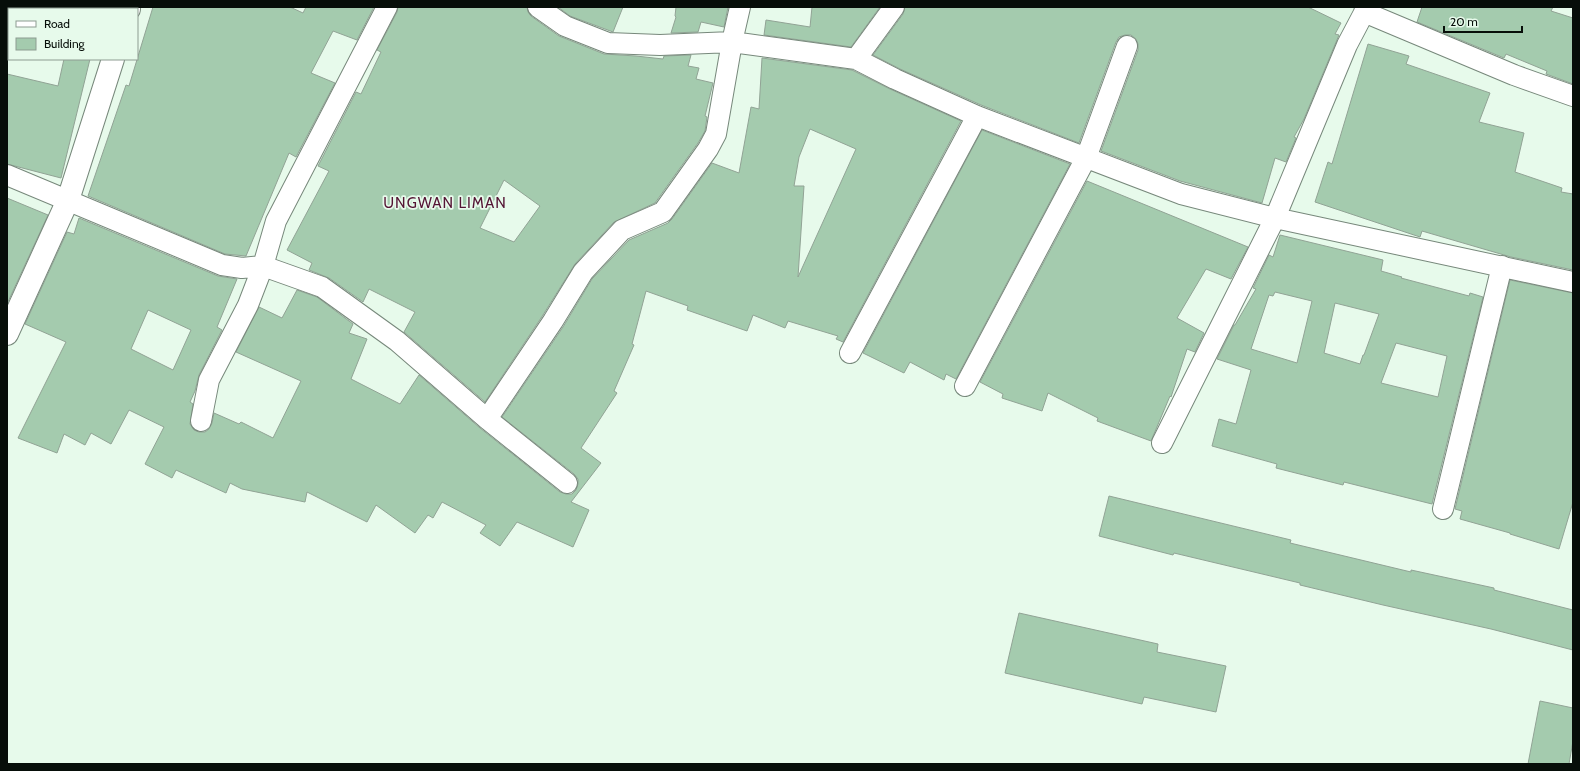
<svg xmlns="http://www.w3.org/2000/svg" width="1580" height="771" font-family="Cabin,sans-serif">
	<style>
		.building { fill: #a4cbae; stroke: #91a395; fill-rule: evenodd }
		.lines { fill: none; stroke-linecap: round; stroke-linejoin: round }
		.street-casing { stroke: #77887b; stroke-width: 22 }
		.secondary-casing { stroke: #77887b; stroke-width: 24 }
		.street { stroke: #fff; stroke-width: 20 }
		.secondary { stroke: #fff; stroke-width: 22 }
		.labels { text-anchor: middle; stroke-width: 3.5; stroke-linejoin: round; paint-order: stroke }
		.quarter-label { font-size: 15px; letter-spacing: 1px; fill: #541434; stroke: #e7faeb }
	</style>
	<rect width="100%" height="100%" fill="#e7faeb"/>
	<path class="building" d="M153,7H290L303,13L306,7H374L357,40L333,31L311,73L335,83L296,157L289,153L246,256L225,254L88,196L126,85L129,86Z
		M398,7H527L528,12L531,16L559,36L604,54L636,56L663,59L664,56L691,55L688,66L699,68L696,79L713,83L705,116L707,117L705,131L698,143L655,203L614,222L575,264L543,315L485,402L404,332L415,312L369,289L363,302L329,278L309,270L312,263L287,250L329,171L318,166L356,92L361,94L381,52L377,50L397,12ZM504,180L540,206L514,242L480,228Z
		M558,7H623L613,32L570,16Z
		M676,7H728L724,27L701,22L698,32L671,33L676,17L675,16Z
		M812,7H880L851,47L764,35L766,20L810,27Z
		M905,7H1308L1341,23L1335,34L1339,35L1304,119L1294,137L1296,138L1286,162L1275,158L1262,203L1180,181L1101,151L1138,50V44L1136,39L1131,35H1125L1119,37L1116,42L1079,143L981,105L900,69L873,55L903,14Z
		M1422,7H1553L1551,11L1573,18V84L1546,74L1547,71L1506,54L1504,58L1417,22Z
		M1368,44L1409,56L1406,64L1490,93L1479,122L1524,133L1515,172L1562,188L1561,192L1573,194V270L1511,257L1422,231L1420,237L1315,202L1328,162L1332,164Z
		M762,58L852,70L890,89L961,121L843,342L836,339L838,336L788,321L785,328L753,315L747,331L687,310L688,306L646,291L632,344L634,345L614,391L617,393L581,448L601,463L571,502L589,510L573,547L517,522L500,546L480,533L486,525L442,502L433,518L428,515L415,533L376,505L367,522L307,492L305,502L242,489L230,483L226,493L176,470L172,478L145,464L164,427L129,410L111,444L91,433L85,445L64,434L57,453L18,438L66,342L25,324L67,232L74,234L79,218L218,276L237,279L217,327L222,330L199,375L195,391L190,402L193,404L190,424L194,430L199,432H205L209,429L212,423L214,413L239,424L241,422L273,438L301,381L236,352L259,307L282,318L297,290L317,297L353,324L349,333L367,339L351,379L400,404L419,375L480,428L560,492L566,494H572L576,490L578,484V479L574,474L502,417L563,327L592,279L629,240L668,223L672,219L712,163L739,173L751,107L759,109ZM810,129L856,149L798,277L804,186H794L799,157ZM148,310L191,330L173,370L131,349Z
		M64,59H90L61,178L7,164V74L58,86Z
		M982,130L1070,164L956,379L946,374L944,380L910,362L904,373L863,353Z
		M1087,181L1248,247L1231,279L1206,269L1177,318L1204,333L1195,352L1187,349L1171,397L1170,396L1151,441L1097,421L1098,418L1048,393L1042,411L1002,398L1003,394L980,382Z
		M7,198L48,215L7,304Z
		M1280,235L1383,260L1381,271L1402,277L1401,278L1469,296L1470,293L1483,297L1432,504L1344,482L1343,485L1276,468L1277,464L1212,446L1219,419L1236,424L1251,370L1217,359L1234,325H1235L1256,289L1253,288L1269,255L1273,257ZM1275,292L1312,301L1297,363L1251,349L1269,295L1273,296ZM1335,303L1379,314L1364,355H1363L1360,364L1324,353ZM1396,343L1447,356L1438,397L1381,383Z
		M1510,280L1573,293V502L1559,549L1510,534V533L1460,519L1462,511L1455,509Z
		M1109,496L1291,540L1290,543L1411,572V570L1494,588V590L1573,610V650L1491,629L1383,605L1300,585V583L1174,553L1173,555L1099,536Z
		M1019,613L1158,644L1157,652L1226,666L1216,712L1144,697L1142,704L1005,673Z
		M1540,701L1573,708V741L1569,764H1528Z"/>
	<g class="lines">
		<defs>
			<path id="street" d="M538,7L565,26L608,43L660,45L732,42L856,59L895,79L977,116L1181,194L1275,218L1573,282
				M1364,12L1514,75L1573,96
				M856,59L894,7
				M7,175L222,265L242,268L263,266L322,287L397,341L487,419L567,483
				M850,353L977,116
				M965,386L1086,158L1127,46
				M487,419L553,321L583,272L622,230L663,212L708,149L716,134L732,42L740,7
				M201,421L209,380L248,305L263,266L276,221L387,7
				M1162,443L1275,218L1347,45L1367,7
				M1443,509L1502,266"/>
			<path id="secondary" d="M129,9V7
				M7,334L68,200L113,59"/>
		</defs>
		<use href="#street" class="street-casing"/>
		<use href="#secondary" class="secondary-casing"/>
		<use href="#street" class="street"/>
		<use href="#secondary" class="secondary"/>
	</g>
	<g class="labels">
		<g class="quarter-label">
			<text x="445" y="208">UNGWAN LIMAN</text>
		</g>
	</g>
	<rect width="1580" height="771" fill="none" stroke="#070e09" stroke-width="16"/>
	<rect x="8" y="8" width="130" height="52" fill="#e7faeb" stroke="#8d9c91"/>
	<rect x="16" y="21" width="20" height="6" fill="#ffffff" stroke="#8d9c91"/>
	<text x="44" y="28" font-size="12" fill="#070e09">Road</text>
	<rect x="16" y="38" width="20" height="12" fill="#a4cbae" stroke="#8d9c91"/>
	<text x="44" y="48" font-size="12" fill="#070e09">Building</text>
	<path d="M1444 26v6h78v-6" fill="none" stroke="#070e09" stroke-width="2"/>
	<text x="1450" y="26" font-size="12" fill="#070e09" stroke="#e7faeb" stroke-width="3" paint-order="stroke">20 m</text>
</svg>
